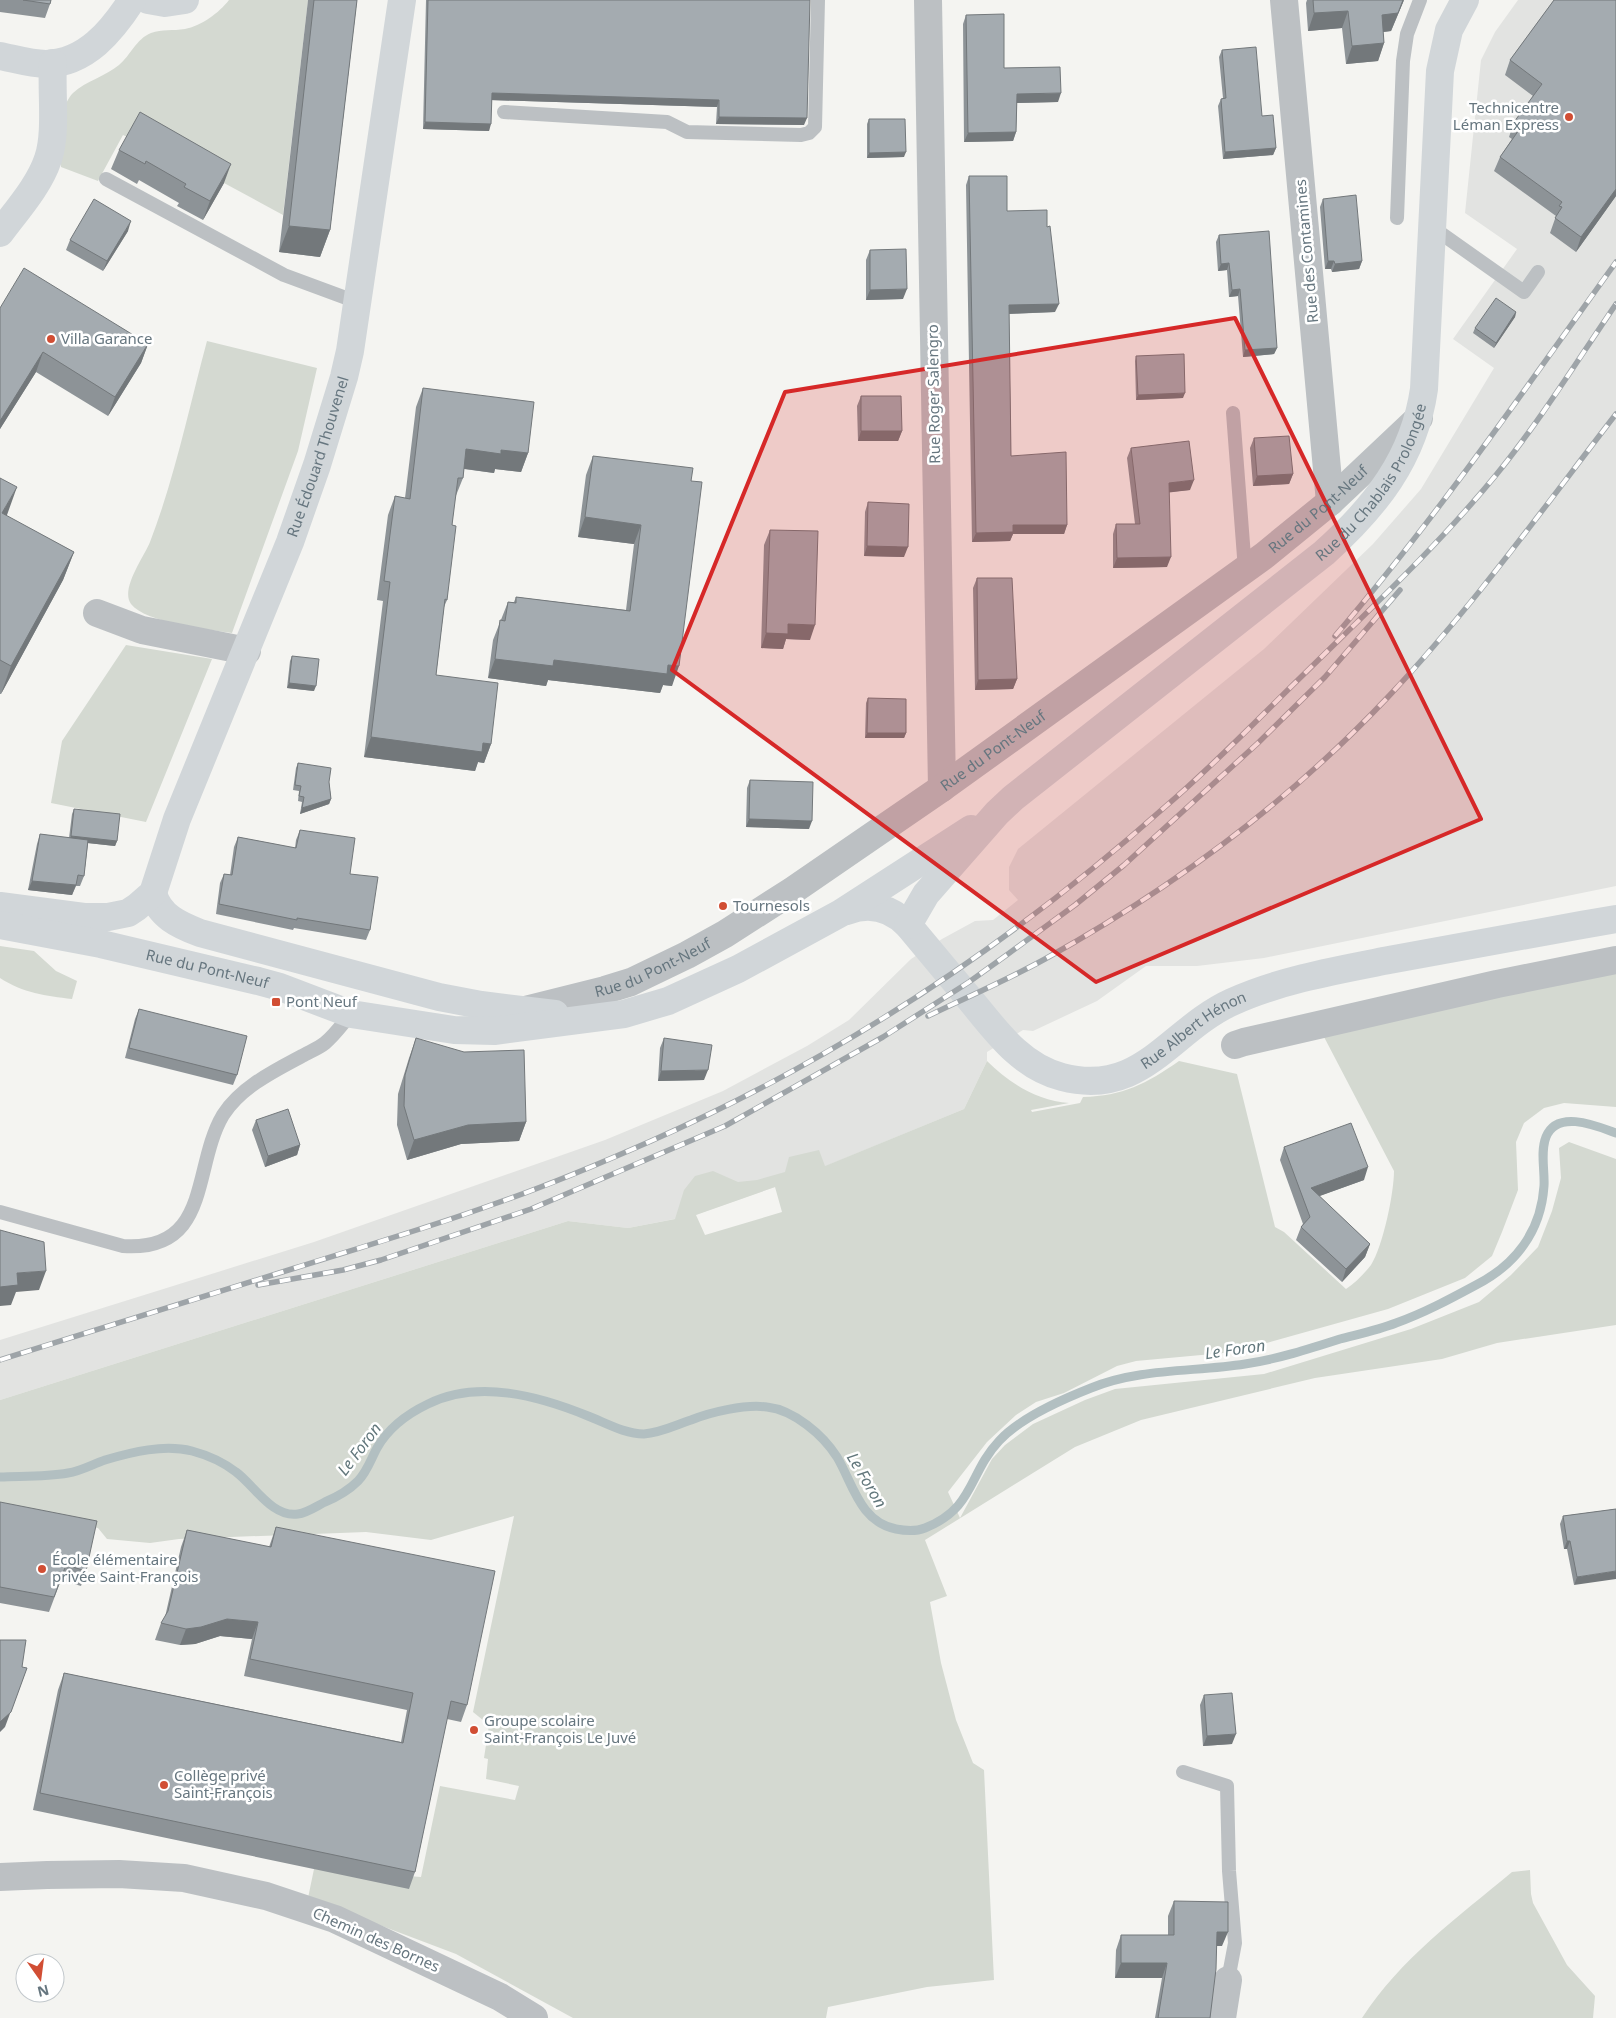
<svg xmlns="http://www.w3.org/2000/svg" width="1616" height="2018" font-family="'Noto Sans',sans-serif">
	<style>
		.built { fill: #e2e3e1 }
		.green { fill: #d4d9d1; fill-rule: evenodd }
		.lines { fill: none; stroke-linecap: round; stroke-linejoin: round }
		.stream { stroke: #b2bfc1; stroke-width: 9 }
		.lane { stroke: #bcc0c3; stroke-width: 14 }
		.street { stroke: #bcc0c3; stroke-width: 28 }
		.secondary { stroke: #d1d6d9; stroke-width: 28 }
		.rail-casing { stroke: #9ea4a8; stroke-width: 5.5 }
		.rail { stroke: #fff; stroke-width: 4; stroke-dasharray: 11; stroke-linecap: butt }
		.wall { fill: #8d9397 }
		.shaded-wall { fill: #73787b }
		.building { fill: #a4abb0; stroke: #73787b }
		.marked { fill: #d62828; fill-opacity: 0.2; stroke: #d62828; stroke-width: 4; stroke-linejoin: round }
		.poi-dot { fill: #d14e34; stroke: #fff; stroke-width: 2 }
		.labels { text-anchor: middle; stroke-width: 5; stroke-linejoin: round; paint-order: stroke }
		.poi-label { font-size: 15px; fill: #66767f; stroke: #fff; text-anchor: start }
		.street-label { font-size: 15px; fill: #66767f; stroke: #fff }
		.water-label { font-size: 16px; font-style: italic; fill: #62777c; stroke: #fff }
	</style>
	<rect width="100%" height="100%" fill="#f4f4f1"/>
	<path class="built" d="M1518,0H1616V886L1264,958L1197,966H1146L1097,1001L1033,1031L1023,1030L987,1052V1061L964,1109L775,1187L695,1215L628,1228L568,1221L0,1400V1340L314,1242L605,1140L723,1091L807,1046L849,1020L911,959L942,939L975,921L993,920L1018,900L1009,890V867L1018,849L1264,649L1373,544L1421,489L1494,368L1453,339L1517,249L1465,213L1481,60L1495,32Z"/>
	<path class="green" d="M229,0H308L283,215L224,183L123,135L98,181L61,167C61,146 57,109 73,93C86,81 106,76 119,65C131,55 136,39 151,33C162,29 173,31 185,29C201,26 219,13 229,0Z
		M207,341L317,368L298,451L232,633C207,629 146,623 131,604C120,589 144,557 150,542C175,477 189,408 207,341Z
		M126,645L212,659L146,822L51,803L62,741Z
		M0,946L34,951L56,971L77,981L72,999C46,996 23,993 0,978Z
		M1616,972V1107L1564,1103L1544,1108L1524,1123L1516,1142L1518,1190L1502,1232L1492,1256L1465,1278L1388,1309L1234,1352L1136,1361L1117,1366L1064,1393L1036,1402L1016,1415L987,1442L948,1492L960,1518L992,1459L1005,1445L1033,1424L1085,1400L1115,1389L1264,1374L1411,1329L1479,1302L1511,1275L1538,1247L1552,1211L1561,1178L1559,1148L1569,1142L1616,1159V1325L1497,1343L1442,1359L1315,1378L1141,1420L1075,1447L925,1540L947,1596L930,1602L941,1663L956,1720L973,1763L984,1770L994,1980L927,1987L828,2007L826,2018H573L456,1954L308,1898L314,1869L421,1877L440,1786L515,1800L519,1786L486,1779L488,1759L484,1758L489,1725L473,1712L514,1516L431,1540L366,1532L179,1539L150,1543L107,1539L98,1528L0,1509V1400L568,1221L628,1228L675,1219L684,1190L695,1176L713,1171L738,1182L757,1180L785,1172L789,1157L819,1150L825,1166L964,1109L987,1061C1009,1083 1037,1101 1069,1103L1031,1110L1032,1112L1080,1103L1083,1097C1123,1096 1146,1084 1179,1061L1237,1074L1275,1227L1284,1232L1346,1289C1355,1283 1364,1274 1371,1265C1383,1246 1394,1193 1394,1171L1323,1035ZM775,1187L782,1212L705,1235L696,1215Z
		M1530,1870L1531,1894L1533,1903L1567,1965L1595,1996L1593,2018H1362C1400,1959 1458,1917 1512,1872Z"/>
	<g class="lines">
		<path class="stream" d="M0,1477C22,1476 46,1477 68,1473C81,1471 93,1464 105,1460C132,1452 164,1444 192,1451C207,1455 223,1462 236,1472C254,1485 272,1518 298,1514C307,1513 317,1506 325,1502C337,1497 348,1491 358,1481C367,1472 371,1459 377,1448C389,1427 407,1414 428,1404C478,1379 539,1396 588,1416C606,1423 625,1434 644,1434C660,1433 676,1425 691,1420C711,1412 745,1404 767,1407C794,1410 823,1435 837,1457C853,1484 860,1522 896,1529C906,1531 915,1532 925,1528C975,1508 968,1474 999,1441C1019,1419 1063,1399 1091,1388C1139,1368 1195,1372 1245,1364C1278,1359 1309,1349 1340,1339C1359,1334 1378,1330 1396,1323C1424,1313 1450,1299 1476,1285C1515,1265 1541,1232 1544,1186C1545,1171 1540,1152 1546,1137C1557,1109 1597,1126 1616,1133"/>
		<path class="lane" d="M504,112L667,122L687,132L801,135L809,133L815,127L818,0
			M106,179L284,275L357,302
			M1397,218L1403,61L1407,34L1420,0
			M1432,227L1524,292L1538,272
			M1233,413L1245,570
			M0,1212L123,1246C212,1252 192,1167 223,1115C241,1087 274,1071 302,1056C309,1052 319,1048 325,1043C335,1035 343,1023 351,1014
			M1183,1772L1227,1786L1229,1871L1235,1943L1228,1980"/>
		<g class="street">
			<path d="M928,0L942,788"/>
			<path d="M1284,0L1330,502"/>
			<path d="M97,613L142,630L247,651"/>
			<path id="s1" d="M525,1010L605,990L631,982L687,955L725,934L792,891L942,788L1265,555L1330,502L1419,418"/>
			<path d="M1235,1045L1244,1042L1497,984L1616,960"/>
			<path d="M0,1877L47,1875L119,1874L184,1878L266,1896L335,1919L500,1997L534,2018"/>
			<path d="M1222,2018L1228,1980"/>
		</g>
		<g class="secondary">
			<path d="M148,0L165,3L185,0"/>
			<path d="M0,56C15,59 31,64 46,64C86,63 112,31 132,0"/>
			<path d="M0,233C17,210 39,186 48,159C57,133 51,92 53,63"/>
			<path d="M153,893C159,916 179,925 200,933L439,997L481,1005L555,1014"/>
			<path id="s2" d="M0,906L84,917H108L128,913L137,907L153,893L177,819L290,542L317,465L344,377L350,351L402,0"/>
			<path id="s3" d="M847,911C870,902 891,908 908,925C928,949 948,973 968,997C994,1028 1019,1066 1062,1077C1142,1098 1170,1030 1232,1002C1280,980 1338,970 1389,960C1464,946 1540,932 1616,919"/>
			<path id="s4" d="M0,925L101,944L258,981L280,987L351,1014L454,1030L494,1031L624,1014L668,1001L738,969L841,913L971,829"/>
			<path id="s5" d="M908,925L926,894L997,813L1013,798L1324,553C1375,507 1414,459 1424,389L1440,71L1449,30L1465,0"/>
		</g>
		<defs>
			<path id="rail" d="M1335,636C1437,517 1525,389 1616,262
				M928,1016C967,997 1007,980 1045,959C1171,889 1289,802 1388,697C1471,609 1542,510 1616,414
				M258,1285L343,1270L381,1260L531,1209L725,1126L883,1037L969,982L1008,954L1075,905L1124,865L1258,743L1325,677L1400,590
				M0,1360C98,1329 196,1299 295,1268C361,1247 428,1228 494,1204C547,1186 599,1164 651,1141C839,1058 1012,943 1166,806C1214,765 1258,719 1303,675C1369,610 1437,547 1496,475C1540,421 1577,361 1616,304"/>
		</defs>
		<use href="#rail" class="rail-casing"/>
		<use href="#rail" class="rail"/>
	</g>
	<path class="wall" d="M0,0H51L50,4L45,18L0,12Z
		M308,0H357L330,230L320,257L279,252Z
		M426,0H810L804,125L716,124L717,107L492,100L489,131L423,129Z
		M1307,0H1404L1391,31L1383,32L1384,43L1378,61L1346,64L1342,28L1308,31L1306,3Z
		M1554,0L1616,196L1576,252L1550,233L1556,216L1494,171L1500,157L1512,139L1509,137L1514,122L1533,96L1505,75L1510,60Z
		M966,15L1004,68L1058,102L1017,103L1016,132L1013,141L964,142L963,24Z
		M1222,50L1262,116L1276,148L1273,155L1223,159L1218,106L1221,99L1223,98L1219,57Z
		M869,119L904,157L867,158V124Z
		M119,150L224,183L203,220L177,206L179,203L139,180L137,184L111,169Z
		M969,176L1007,211L1047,227L1055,312L1009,314L1011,456L1067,525L1064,534H1013L1010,541L972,542L966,185Z
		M1323,199L1362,261L1359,269L1332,272L1331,269H1325L1320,207Z
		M128,231L103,271L66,250L70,240Z
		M1219,235L1277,348L1274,354L1243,357L1238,296L1229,297L1227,270L1218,271L1216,242Z
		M870,250L903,299L866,300V260Z
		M0,308L148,344L141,363L108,416L36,372L0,429Z
		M1516,312L1515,317L1494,348L1473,333L1475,328Z
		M1136,356L1183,398L1136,400L1135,361Z
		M423,388L528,453L521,472L495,469L494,473L464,469L463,478L455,498L452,525L447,600L444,607L436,675L491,744L484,763L478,762L475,771L364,757L383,601L377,600L388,515L395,496L405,498L416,407Z
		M861,396L902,431L898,441H858L857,406Z
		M1254,438L1293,474L1289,484L1253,486L1250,448Z
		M1131,448L1190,490L1169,492L1167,567L1113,568V534L1116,524H1135L1127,458Z
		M593,456L691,481L672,686L663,685L660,693L548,680L546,686L488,678L493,640L508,602H514L516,597L626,610L634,544L578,537L586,475Z
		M0,478L6,516L74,552L63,580L1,694H0Z
		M868,502L904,557L864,556L865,512Z
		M770,530L810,640L786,639L783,649L761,648L764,545Z
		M977,578L1017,679L1013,689L975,690L973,588Z
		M292,656L314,691L287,688L290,661Z
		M868,698L906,733L904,738H865L866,703Z
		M298,763L329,782L331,799L329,804L300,814L302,802L298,801L299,791L293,790L296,768Z
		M750,780L809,829L746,827L747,788Z
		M74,809L117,841L115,846L88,843L84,876L80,886H76L72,895L28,890L37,844L40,834L69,838L72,814Z
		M300,830L350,874L370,930L366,940L294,928L293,930L216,914L220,883L224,874L230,875L234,847L238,837L295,848L296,840Z
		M139,1009L237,1075L233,1085L125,1058L135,1019Z
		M416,1038L526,1122L519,1141L461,1144L407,1160L397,1125L398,1094L409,1058Z
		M664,1038L704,1080L658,1081L660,1048Z
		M256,1120L300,1145L297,1155L265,1167L252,1130Z
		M1284,1147L1364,1180L1319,1196L1370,1244L1365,1257L1342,1282L1296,1240L1301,1227L1303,1224L1280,1160Z
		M0,1502L86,1571L81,1586L61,1580L49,1612L0,1603Z
		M1616,1509L1574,1585L1567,1549H1564L1560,1524L1563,1516Z
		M276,1527L467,1705L461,1722L447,1719L415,1872L409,1889L33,1810L58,1690L64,1673L401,1742L407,1710L244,1676L252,1639L220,1636L195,1644L180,1645L155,1640L161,1623L165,1617L181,1547L187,1530L269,1547Z
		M1204,1695L1232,1744L1203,1746L1200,1705Z
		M1174,1901L1222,1946H1217L1210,2018H1155L1162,1978H1115L1116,1950L1121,1935H1168V1916Z"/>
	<path class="shaded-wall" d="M1404,0L1391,31L1375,33L1382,15Z
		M1348,11L1342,28L1308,31L1314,13Z
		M1384,43L1378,61L1346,64L1352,46Z
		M492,93L719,100L717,107L489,100Z
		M1061,93L1058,102L1013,103L1017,94Z
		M719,117L807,118L804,125L716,124Z
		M425,122L491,124L489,131L423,129Z
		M1016,132L1013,141L964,142L968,133Z
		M1276,148L1273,155L1223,159L1225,152Z
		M906,152L904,157L867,158L869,153Z
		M231,164L224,183L203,220L210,201Z
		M1616,189V196L1576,252L1581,237Z
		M131,221L128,231L103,271L107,261Z
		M289,226L330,230L320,257L279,252Z
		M1328,261H1334L1331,269H1325Z
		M1362,261L1359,269L1332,272L1335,264Z
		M1229,263L1227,270L1218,271L1221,264Z
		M907,289L903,299L866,300L870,290Z
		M1240,289L1238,296L1229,297L1232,290Z
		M1059,304L1055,312L1005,314L1009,305Z
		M1516,312L1515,317L1494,348L1496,343Z
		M148,344L141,363L108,416L115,397Z
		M1277,348L1274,354L1243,357L1245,350Z
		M43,352L36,372L0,429V421Z
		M1185,393L1183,398L1136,400L1138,395Z
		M861,431H902L898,441H858Z
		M466,449L501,450L528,453L521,472L495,469L494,473L459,468Z
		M1293,474L1289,484L1253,486L1257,476Z
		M1194,480L1190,490L1165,493L1169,483Z
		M17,487L7,515L0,527L2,513Z
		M585,517L641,525L634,544L578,537Z
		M1013,525H1067L1064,534H1013L1010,541L972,542L976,533Z
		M867,546L908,547L904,557L864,556Z
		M74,552L63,580L1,694L11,666Z
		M1171,557L1167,567L1113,568L1117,558Z
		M788,624L815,625L810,640L786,639L783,649L761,648L766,633Z
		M495,659L554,660L668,665L679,666L672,686L663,685L660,693L548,680L546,686L488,678Z
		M1017,679L1013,689L975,690L978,680Z
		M289,683L316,686L314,691L287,688Z
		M867,733H906L904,738H865Z
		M371,737L483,743L491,744L484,763L478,762L475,771L364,757Z
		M331,799L329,804L300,814L302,808Z
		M749,819L812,821L809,829L746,827Z
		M71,836L117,841L115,846L69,841Z
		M32,881L76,885L72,895L28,890Z
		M708,1070L704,1080L658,1081L661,1071Z
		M526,1122L519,1141L461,1144L407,1160L414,1140L468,1125Z
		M300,1145L297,1155L265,1167L268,1156Z
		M1368,1167L1364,1180L1306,1201L1311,1188Z
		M1370,1244L1365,1257L1342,1282L1346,1269Z
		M46,1271L39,1290L16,1292L11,1305L0,1306V1287L17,1273Z
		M1567,1541H1570L1567,1549H1564Z
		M1616,1571V1579L1574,1585L1577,1577Z
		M227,1619L258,1622L252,1639L220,1636L195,1644L180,1645L186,1629Z
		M27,1668L5,1727L0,1732V1722Z
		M1236,1734L1232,1744L1203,1746L1207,1736Z
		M1217,1932H1228L1222,1946H1211Z
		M1121,1963H1167L1162,1978H1115Z"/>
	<path class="building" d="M23,0H51L50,4Z
		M314,0H357L330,230L289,226Z
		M428,0H810L807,118L719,117V100L492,93L491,124L425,122Z
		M1313,0H1403L1398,13L1382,15L1384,43L1352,46L1348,11L1314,13Z
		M1554,0H1616V189L1581,237L1555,218L1562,207L1559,206L1562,202L1500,157L1521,127L1514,122L1542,84L1510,60Z
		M1004,14V68L1060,67L1061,93L1017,94L1016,132L968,133L966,15Z
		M1256,47L1262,116L1273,115L1276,148L1225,152L1221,99L1226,98L1222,50Z
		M140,112L231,164L210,201L184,187L186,184L146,161L145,164L119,150Z
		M869,119H905L906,152L869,153Z
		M969,176H1007V211L1047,210V227L1050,226L1059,304L1009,305L1011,456L1066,452L1067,525H1013V532L976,533Z
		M1356,195L1362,261L1335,264L1334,261H1328L1323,199Z
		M94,199L131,221L107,261L70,240Z
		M1269,231L1277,348L1245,350L1240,289L1232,290L1229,263L1221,264L1219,235Z
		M906,249L907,289L870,290V250Z
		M24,268L148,344L115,397L43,352L0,421V308Z
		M1496,298L1516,312L1496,343L1475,328Z
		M1184,354L1185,393L1138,395L1136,356Z
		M423,388L534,402L528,453L501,450V454L466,449L463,478H458L452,525L456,526L447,600L445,599L436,675L498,683L491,744L483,743L482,752L371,737L390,582L384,581L395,496L410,499Z
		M861,396H901L902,431H861Z
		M1289,436L1293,474L1257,476L1254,438Z
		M1189,441L1194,480L1169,483L1171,557L1117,558L1116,524H1140L1131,448Z
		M593,456L693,468L691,481L702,482L679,666L668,665L667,674L554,660L553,666L495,659L500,620L505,621L508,602L516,603V597L630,611L641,525L585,517Z
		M0,478L17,487L2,513L74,552L11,666L0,660Z
		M868,502L909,504L908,547L867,546Z
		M770,530L818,531L815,625L788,624V634L766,633Z
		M977,578H1012L1017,679L978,680Z
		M292,656L319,659L316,686L289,683Z
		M868,698L906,699V733H867Z
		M298,763L331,768L329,782L331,799L302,808L304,797L299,796L301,786L295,785Z
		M750,780L813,782L812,821L749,819Z
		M74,809L120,814L117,841L71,836Z
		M300,830L355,838L350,874L378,877L370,930L297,918V920L219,904L224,874L232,875L238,837L296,848Z
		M40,834L88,840L84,876L78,875L76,885L32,881Z
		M139,1009L247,1036L237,1075L129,1048Z
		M416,1038L464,1052L524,1050L526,1122L468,1125L414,1140L404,1106L405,1075Z
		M664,1038L712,1045L708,1070L661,1071Z
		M288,1109L300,1145L268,1156L256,1120Z
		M1351,1123L1368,1167L1311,1188L1370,1244L1346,1269L1301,1227L1310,1217L1284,1147Z
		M0,1230L44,1242L46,1271L17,1273L18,1285L0,1287Z
		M0,1502L97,1521L86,1571L66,1565L54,1597L0,1587Z
		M1616,1509V1571L1577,1577L1570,1541H1567L1563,1516Z
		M276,1527L495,1571L467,1705L451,1701L415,1872L40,1793L64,1673L403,1743L413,1693L250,1659L258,1622L227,1619L201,1627L186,1629L161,1623L168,1611L187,1530L271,1547Z
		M0,1640H26L22,1667L27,1668L11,1712L0,1722Z
		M1232,1693L1236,1734L1207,1736L1204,1695Z
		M1174,1901L1228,1902V1932H1217L1216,1969L1210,2018H1158L1167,1963H1121V1935H1174Z"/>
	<path class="marked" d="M1235,318L1481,819L1096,982L672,670L785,392Z"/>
	<g class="poi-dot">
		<circle cx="1569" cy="117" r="5"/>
		<circle cx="51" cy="339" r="5"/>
		<circle cx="723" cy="906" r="5"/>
		<rect x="271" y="997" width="10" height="10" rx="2.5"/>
		<circle cx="42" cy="1569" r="5"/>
		<circle cx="474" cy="1730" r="5"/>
		<circle cx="164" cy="1785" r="5"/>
	</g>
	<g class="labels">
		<g class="poi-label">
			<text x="1559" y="113" text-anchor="end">Technicentre<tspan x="1559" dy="17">Léman Express</tspan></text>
			<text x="61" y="344">Villa Garance</text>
			<text x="733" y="911">Tournesols</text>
			<text x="286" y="1007">Pont Neuf</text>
			<text x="52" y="1565">École élémentaire<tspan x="52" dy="17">privée Saint-François</tspan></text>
			<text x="484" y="1726">Groupe scolaire<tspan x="484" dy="17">Saint-François Le Juvé</tspan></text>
			<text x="174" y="1781">Collège privé<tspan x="174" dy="17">Saint-François</tspan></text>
		</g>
		<g class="street-label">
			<text transform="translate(1307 251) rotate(-95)" y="5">Rue des Contamines</text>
			<text transform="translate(934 394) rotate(-91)" y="5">Rue Roger Salengro</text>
			<text dy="5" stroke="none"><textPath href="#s2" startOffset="628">Rue Édouard Thouvenel</textPath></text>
			<text dy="5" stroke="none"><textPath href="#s5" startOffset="648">Rue du Chablais Prolongée</textPath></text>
			<text dy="5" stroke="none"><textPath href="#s1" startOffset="945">Rue du Pont-Neuf</textPath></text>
			<text dy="5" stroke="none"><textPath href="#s1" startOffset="540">Rue du Pont-Neuf</textPath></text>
			<text dy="5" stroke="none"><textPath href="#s1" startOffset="135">Rue du Pont-Neuf</textPath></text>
			<text dy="5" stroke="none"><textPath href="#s4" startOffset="212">Rue du Pont-Neuf</textPath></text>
			<text dy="5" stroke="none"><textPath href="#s3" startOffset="432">Rue Albert Hénon</textPath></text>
			<text transform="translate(376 1940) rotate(24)" y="5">Chemin des Bornes</text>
		</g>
		<g class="water-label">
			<text transform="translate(1235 1349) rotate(-8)" y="6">Le Foron</text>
			<text transform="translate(359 1449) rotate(-53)" y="6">Le Foron</text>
			<text transform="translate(867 1480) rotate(59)" y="6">Le Foron</text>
		</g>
	</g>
	<g transform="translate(40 1978) rotate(166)"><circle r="24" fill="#ffffff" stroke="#c2c8cc"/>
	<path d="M0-4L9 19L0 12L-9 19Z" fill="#d14e34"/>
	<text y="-8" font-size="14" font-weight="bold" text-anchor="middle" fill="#66767f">N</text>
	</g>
</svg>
